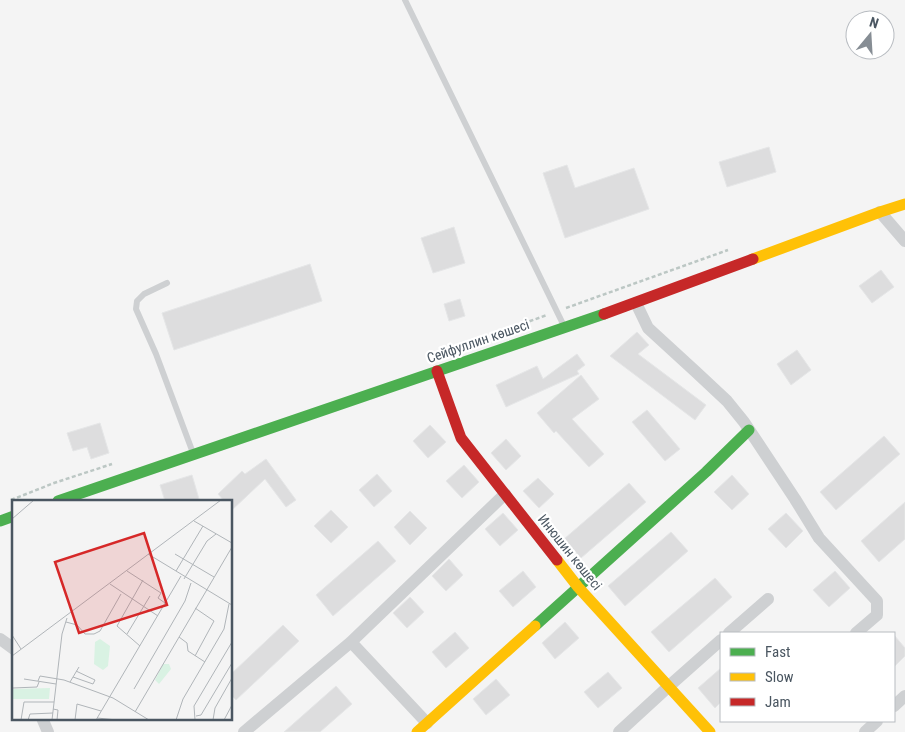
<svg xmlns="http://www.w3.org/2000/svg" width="905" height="732" font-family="'Roboto Condensed',sans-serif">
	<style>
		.building { fill: #ddddde; stroke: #e5e6e7 }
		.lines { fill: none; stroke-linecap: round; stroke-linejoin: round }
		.path { stroke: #bcc7c4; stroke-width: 2.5; stroke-dasharray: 4 2.5; stroke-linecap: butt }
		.lane { stroke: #ced0d2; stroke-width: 6 }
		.street { stroke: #ced0d2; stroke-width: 12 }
		.fast { stroke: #4caf50; stroke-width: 11 }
		.slow { stroke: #ffc107; stroke-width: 11 }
		.jam { stroke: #c62828; stroke-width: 11 }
		.labels { text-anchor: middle; stroke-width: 4.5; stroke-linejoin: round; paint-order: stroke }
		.street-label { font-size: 14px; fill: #4a5661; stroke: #fff }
		.inset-road { fill: none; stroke: #b0b5b9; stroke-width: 1 }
		.view { fill: #d62828; fill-opacity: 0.15; stroke: #d62828; stroke-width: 2.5 }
		.inset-edge { fill: none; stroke: #4a5661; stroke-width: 2.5 }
	</style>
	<rect width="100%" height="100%" fill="#f4f4f4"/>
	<path class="building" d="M769,147L776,172L727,187L719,162Z
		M567,165L575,188L634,168L649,209L565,238L543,173Z
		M454,227L465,263L433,273L421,238Z
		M310,264L322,301L174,350L162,313Z
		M881,270L894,287L872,303L859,286Z
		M460,299L465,316L449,321L444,304Z
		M637,332L649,345L638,354L706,405L695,420L610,356Z
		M797,350L811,370L791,385L777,364Z
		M577,354L585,365L577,371L579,374L506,407L496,385L537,366L543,379Z
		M581,375L599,399L572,419L604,454L589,467L556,431L554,433L537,413Z
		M647,410L680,449L665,461L632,422Z
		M100,423L109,453L91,459L87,447L73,451L67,433Z
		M430,425L446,442L428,458L413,441Z
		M884,436L900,454L836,510L820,492Z
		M506,439L521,456L506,470L491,453Z
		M266,459L296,500L286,507L265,479L231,511V501H224L218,494L242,471L245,474Z
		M464,465L479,482L462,498L446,481Z
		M377,474L392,491L374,507L359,490Z
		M192,475L199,499L192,501H165L160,485Z
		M732,475L749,494L732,510L714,492Z
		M538,478L554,494L539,508L523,491Z
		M629,483L646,502L581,558L564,539Z
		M905,502V539L879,562L861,541Z
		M331,510L348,527L331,543L314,526Z
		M410,511L427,528L410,545L394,527Z
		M503,513L518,530L500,546L485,529Z
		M786,513L803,531L786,548L768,529Z
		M671,532L688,551L625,606L608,586Z
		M378,541L396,561L333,616L316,595Z
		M449,559L463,575L446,591L432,576Z
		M523,571L536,587L513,607L499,591Z
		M835,571L850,588L829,607L813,590Z
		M715,578L732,597L669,652L651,632Z
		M410,597L424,612L407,628L393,613Z
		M565,622L579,638L555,659L542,643Z
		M283,625L299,641L236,700L231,695V674Z
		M455,632L469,648L446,668L432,652Z
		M894,635L905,648V656L894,667Z
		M721,668V702L715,708L698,688Z
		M608,672L622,688L598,708L584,692Z
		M496,679L510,695L486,715L473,699Z
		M336,686L352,704L320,732H284Z"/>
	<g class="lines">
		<path class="path" d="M566,308L728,250
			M505,330L547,315
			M11,500L54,483L112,464"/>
		<path class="lane" d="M405,0L564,326
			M167,283L144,294L137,301L136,309L156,354L193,453"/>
		<path class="street" d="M880,212L905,241
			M636,303L648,328L696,372L727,401L744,422L795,499L819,538L877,601V615L856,633
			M729,633L768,599
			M0,639L14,649
			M351,642L427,723
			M894,706L905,696
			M42,718L48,732
			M244,732L351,642L505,494
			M619,732L668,687L721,640
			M865,732L877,721"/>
		<path class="fast" d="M58,501L604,314
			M0,521L14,516
			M535,626L706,472L749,430"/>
		<path class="slow" d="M753,259L880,212L905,204
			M557,560L578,587L710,732
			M417,732L535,626"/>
		<path class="jam" d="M604,314L753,259
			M437,371L461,438L557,560"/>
	</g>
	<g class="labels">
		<g class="street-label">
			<text transform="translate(478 341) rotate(-19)" y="5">Сейфуллин көшесі</text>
			<text transform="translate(570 552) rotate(51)" y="5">Инюшин көшесі</text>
		</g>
	</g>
	<g transform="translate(12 500)">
		<rect width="220" height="220" fill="#f4f4f4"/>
		<path d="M88,139L98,146L96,166L91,170L82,164L83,142ZM151,164H157L159,169L147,184L143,180ZM38,188L37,199H0V189Z" fill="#d9f2e3"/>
		<path class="inset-road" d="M0,19L22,0M182,21L220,43M136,54L220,105M163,54L202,77M115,71L149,93L146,98L153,103M164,71L191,26M172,79L195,41L204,34M98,84L146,116M183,108L202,121L183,156M54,122L65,125L73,134H82L88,131L109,94M115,134L138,96M0,135L9,149M167,137L175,143L176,151L193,162M128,146L105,126L131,80M0,156L209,0M61,177L81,184L83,180L64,171M12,179L44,184M26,181L28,176L52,180L101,198L137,220M58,182L67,167M1,188L25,187L27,182M122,189L173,101L179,83M41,209L46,210L45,220M123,212L220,47M184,216L189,215L220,163M85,218L105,220M9,220L12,202H42M16,220L18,214L41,213M40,220L50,134L55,118M63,220L65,204L89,211M84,220L169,76M164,220L171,199L212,129L217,104M183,220L182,206L220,142M201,220L203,208L220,178M212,220L220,205"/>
		<path class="view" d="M132,33L155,105L67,133L43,62Z"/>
		<rect width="220" height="220" class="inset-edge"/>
	</g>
	<rect x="720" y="632" width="175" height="90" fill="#ffffff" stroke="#b7bbc0"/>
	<rect x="730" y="648" width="25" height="8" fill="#4caf50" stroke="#b7bbc0"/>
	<text x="765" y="657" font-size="15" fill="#4a5661">Fast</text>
	<rect x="730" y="673" width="25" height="8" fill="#ffc107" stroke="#b7bbc0"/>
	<text x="765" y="682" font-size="15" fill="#4a5661">Slow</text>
	<rect x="730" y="698" width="25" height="8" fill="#c62828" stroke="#b7bbc0"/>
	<text x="765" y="707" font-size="15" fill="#4a5661">Jam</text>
	<g transform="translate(870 35) rotate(18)"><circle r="24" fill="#ffffff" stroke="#b7bbc0"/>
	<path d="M0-4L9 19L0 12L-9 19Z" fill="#868d94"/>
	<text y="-8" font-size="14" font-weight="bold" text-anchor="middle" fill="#4a5661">N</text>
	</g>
</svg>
